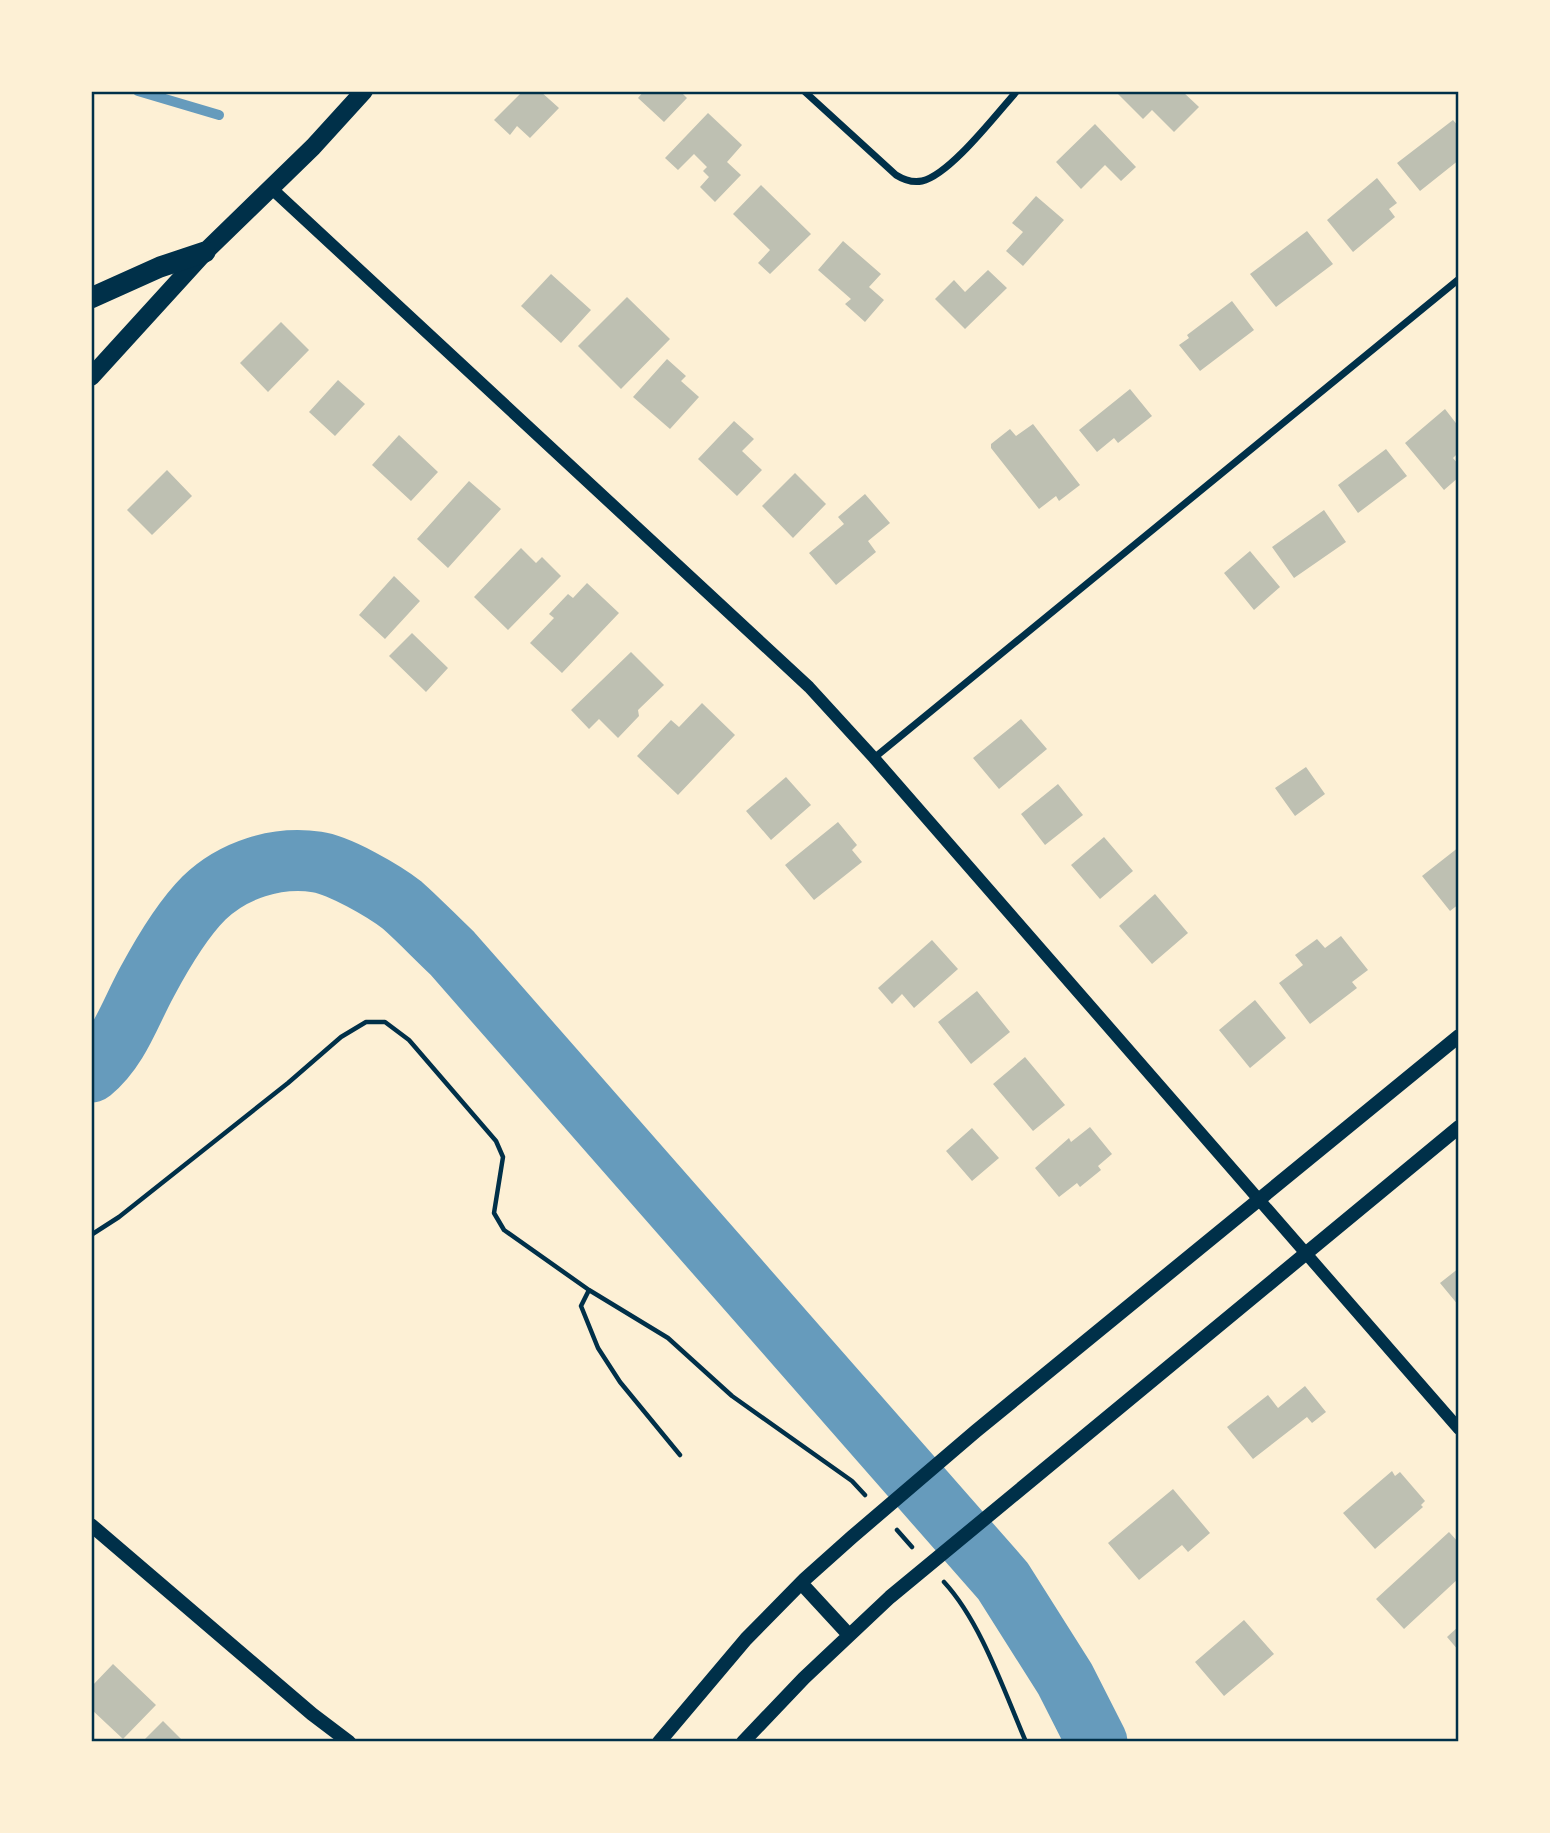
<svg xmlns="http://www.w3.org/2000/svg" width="1550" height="1833" font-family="Montserrat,sans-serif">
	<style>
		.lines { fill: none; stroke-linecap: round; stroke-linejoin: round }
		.stream { stroke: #669bbc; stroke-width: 10 }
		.river { stroke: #669bbc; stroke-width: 61 }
		.building { fill: #bec0b2 }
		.path { stroke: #003049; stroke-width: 4.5 }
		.minor { stroke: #003049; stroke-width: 7 }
		.tertiary { stroke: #003049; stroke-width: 12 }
		.secondary { stroke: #003049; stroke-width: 14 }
		.primary { stroke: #003049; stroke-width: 18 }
		.motorway { stroke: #003049; stroke-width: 21 }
		.neatline { fill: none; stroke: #003049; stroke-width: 2.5 }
	</style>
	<rect width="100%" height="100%" fill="#fdf0d5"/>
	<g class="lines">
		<path class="stream" d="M138,91L219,115"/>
		<path class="river" d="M91,1072C119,1049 130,1013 147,982C162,954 181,921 204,898C233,870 276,856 317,862C339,865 384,891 402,905C419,920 435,937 452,953L1003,1581L1065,1679L1097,1742"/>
	</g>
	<path class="building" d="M523,91H540L559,108L530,138L517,126L510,135L494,120Z
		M644,91H680L687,98L664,122L638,98Z
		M1121,91H1182L1199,107L1174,132L1152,110L1143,119L1118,94Z
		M708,113L742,145L727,162L741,175L715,202L700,187L709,177L703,171L707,167L694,154L678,170L665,158Z
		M1453,120L1459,127V160L1420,191L1397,163Z
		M1095,124L1136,167L1121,181L1105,165L1081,189L1056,162Z
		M1377,178L1397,203L1389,209L1395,217L1353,252L1327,220Z
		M761,185L811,234L770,274L758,263L770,250L733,214Z
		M1036,196L1064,220L1023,266L1006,251L1023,232L1012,223Z
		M1307,231L1333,264L1276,307L1250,274Z
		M843,241L881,274L869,287L884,300L865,322L845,304L851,299L818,270Z
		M988,270L1007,288L965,329L935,299L954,280L965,292Z
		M551,274L591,310L561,343L521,306Z
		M627,297L670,339L621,389L578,346Z
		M1232,301L1254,330L1200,371L1179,345L1189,338L1187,335Z
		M281,322L309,350L268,392L240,363Z
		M667,359L686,376L681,381L699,397L670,429L633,397Z
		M338,380L365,404L335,436L309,412Z
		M1130,389L1152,416L1118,443L1114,438L1097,452L1079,430Z
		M1445,409L1459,427V452L1453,458L1459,465V477L1444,490L1405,443Z
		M734,421L754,439L742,451L762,470L737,496L698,459Z
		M1033,424L1080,485L1059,501L1056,496L1039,509L991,448V444L1010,429L1016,436Z
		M399,435L438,472L411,501L372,465Z
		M1386,449L1407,476L1358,513L1338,485Z
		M167,470L192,496L152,535L127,510Z
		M795,473L826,504L793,538L762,506Z
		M469,481L501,509L448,568L417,539Z
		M865,494L890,523L868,541L876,552L836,585L809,553L844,524L838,517Z
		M1324,510L1346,542L1294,578L1272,547Z
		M521,548L536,563L542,557L561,576L508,630L474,597Z
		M1250,551L1280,587L1254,610L1224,573Z
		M394,576L420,601L385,639L359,615Z
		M587,583L619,613L562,673L530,643L554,618L549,614L568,594L573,598Z
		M412,633L448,668L426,692L389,656Z
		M631,652L664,685L638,710L639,716L618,738L599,719L589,729L571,710Z
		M702,703L735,735L678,795L637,756L671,720L679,727Z
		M1021,719L1047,749L999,789L973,758Z
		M1306,767L1325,794L1295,816L1275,788Z
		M786,777L811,805L771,840L746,811Z
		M1058,784L1083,815L1045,845L1021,814Z
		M838,822L857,845L852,850L862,862L814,900L785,865Z
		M1104,837L1133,871L1100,899L1071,865Z
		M1459,847V904L1450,911L1422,876Z
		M1155,894L1188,933L1152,964L1119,926Z
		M1341,936L1368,970L1352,982L1357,988L1310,1024L1279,983L1303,965L1295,955L1317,939L1325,948Z
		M932,940L958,969L914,1008L902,994L892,1004L878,988Z
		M977,991L1010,1032L971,1064L938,1022Z
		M1255,1000L1286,1038L1250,1068L1219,1030Z
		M1025,1057L1065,1105L1033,1131L993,1084Z
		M1090,1127L1112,1154L1098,1166L1101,1170L1080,1187L1077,1183L1059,1197L1035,1168L1069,1138L1071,1142Z
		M972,1128L999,1158L972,1181L946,1151Z
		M1459,1268V1306L1440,1283Z
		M1305,1386L1326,1412L1312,1423L1307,1417L1253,1459L1227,1427L1268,1395L1278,1408Z
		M1392,1471L1395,1476L1400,1472L1425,1501L1421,1505L1423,1507L1375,1549L1343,1513Z
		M1173,1489L1210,1533L1188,1552L1182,1545L1139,1580L1108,1543Z
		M1449,1532L1459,1543V1578L1404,1629L1376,1599Z
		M1244,1620L1274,1654L1224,1696L1195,1662Z
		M1459,1626V1651L1447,1637Z
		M113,1664L156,1705L123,1739L91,1709V1687Z
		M163,1721L184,1742H142Z"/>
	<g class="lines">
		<path class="path" d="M91,1235L119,1217L288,1083L341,1037L366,1022H385L409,1040L496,1141L503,1157L494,1213L504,1230L589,1290L668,1338L732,1396L852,1481L865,1495
			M589,1290L581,1306L598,1348L620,1382L680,1455
			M897,1530L912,1547
			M944,1582C981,1622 1004,1691 1026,1742"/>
		<path class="minor" d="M804,91L896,175C904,180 912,183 922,181C950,175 997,113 1017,91
			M874,758L1459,279"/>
		<path class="tertiary" d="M271,188L809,687L874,758L1459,1429"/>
		<path class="secondary" d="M91,1525L312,1714L349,1742
			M801,1583L849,1635
			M659,1742L746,1639L805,1579L852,1537L976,1431L1459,1036
			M743,1742L804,1678L890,1597L1459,1127"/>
		<path class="primary" d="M91,377L205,252L313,147L364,91"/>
		<path class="motorway" d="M91,298L160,267L205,252"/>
	</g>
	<rect width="1550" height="1833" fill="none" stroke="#fdf0d5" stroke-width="186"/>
	<rect x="93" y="93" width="1364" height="1647" class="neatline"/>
</svg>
